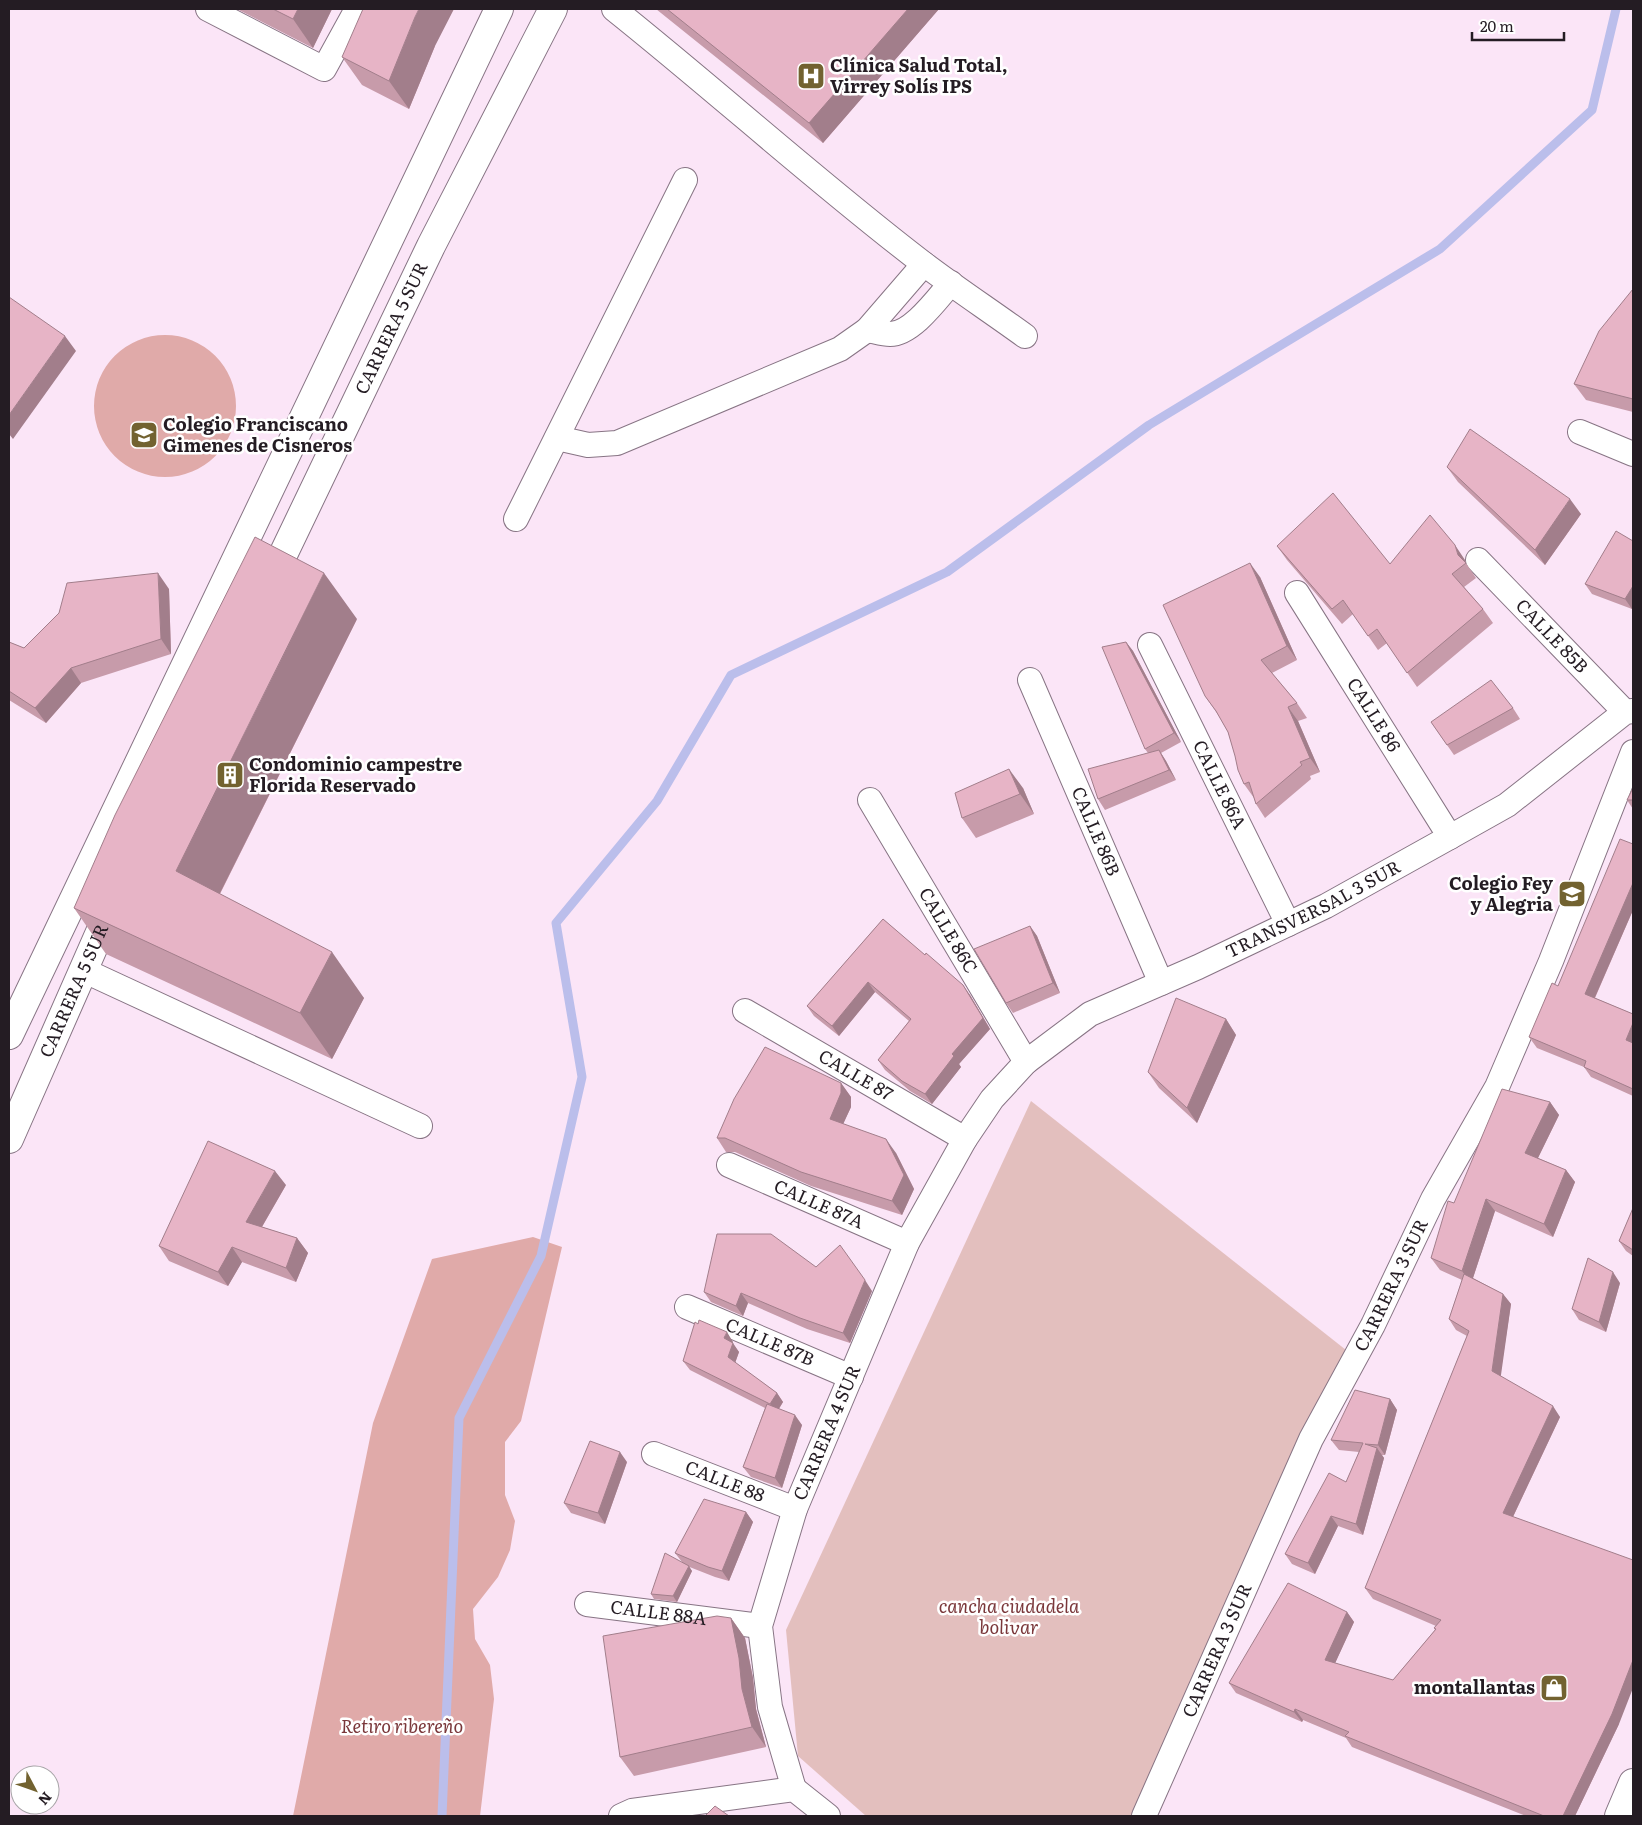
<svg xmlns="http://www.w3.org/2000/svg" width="1642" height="1825" font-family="Literata,serif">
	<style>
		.green { fill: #e3bfbe }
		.forest { fill: #e0aaa9 }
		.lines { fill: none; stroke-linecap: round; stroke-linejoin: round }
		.stream { stroke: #bbbeeb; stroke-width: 9 }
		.minor-casing { stroke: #877484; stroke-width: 26 }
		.tertiary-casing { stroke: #877484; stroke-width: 30 }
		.minor { stroke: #fff; stroke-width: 24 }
		.tertiary { stroke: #fff; stroke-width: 28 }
		.wall { fill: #c79baa }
		.shaded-wall { fill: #a27e8b }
		.building { fill: #e7b4c6; stroke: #a27e8b }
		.labels { text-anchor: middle; stroke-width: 5; stroke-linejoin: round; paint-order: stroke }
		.poi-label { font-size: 18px; font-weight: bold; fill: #241c23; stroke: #fff; text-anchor: start }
		.street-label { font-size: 18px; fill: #241c23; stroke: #fff }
		.park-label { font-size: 18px; font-style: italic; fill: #7a373a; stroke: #fff }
	</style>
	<rect width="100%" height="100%" fill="#fbe5f7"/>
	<path class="green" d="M1031,1101L1346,1350L1136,1816H866L798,1756L786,1630Z"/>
	<path class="forest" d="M94 406a71 71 0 1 1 142 0a71 71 0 1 1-142 0Z
		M533,1237L562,1247L521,1421L505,1442V1495L515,1521L510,1550L498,1577L473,1609L475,1639L490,1665L494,1699L480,1816H293L373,1423L432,1259Z"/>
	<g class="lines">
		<path class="stream" d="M442,1816L459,1418L541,1256L582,1077L556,923L657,801L731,675L947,572L1149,425L1440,249L1592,110L1616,9"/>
		<defs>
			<g id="minor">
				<path d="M208,9L324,69L357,9"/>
				<path d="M614,9C718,92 818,183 924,264C957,289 992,312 1025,336"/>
				<path d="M867,330C874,331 882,334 890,334C912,334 937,299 951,283"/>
				<path d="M1580,432L1633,454"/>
				<path d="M557,438L588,445L617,443L840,349L867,330L924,264"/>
				<path d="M516,519L685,180"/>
				<path id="s1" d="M1478,560L1625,712"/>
				<path id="s2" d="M1297,593L1450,837"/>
				<path id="s3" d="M1150,645L1288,924"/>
				<path id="s4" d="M1030,680L1161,983"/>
				<path id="s5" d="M870,800L1026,1062"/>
				<path d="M83,970L420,1126"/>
				<path id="s6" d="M745,1011L965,1139"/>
				<path id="s7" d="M729,1165L907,1243"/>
				<path id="s8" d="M687,1307L851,1377"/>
				<path id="s9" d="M654,1454L795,1509"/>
				<path id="s10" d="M587,1604L760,1626"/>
				<path id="s11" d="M794,1789L770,1707L760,1626L795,1509L907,1243L965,1139L992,1099L1026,1062L1090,1014L1198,967L1326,906L1450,837L1507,805L1625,712L1633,711"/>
				<path d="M621,1816L632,1811L794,1789L828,1816"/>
				<path id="s12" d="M1144,1816L1311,1439L1373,1325L1433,1199L1497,1087L1551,961L1633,752"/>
			</g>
			<g id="tertiary">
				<path id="s13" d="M268,586L431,246L553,9"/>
				<path d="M9,1035L499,9"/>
				<path id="s14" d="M9,1139L112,905"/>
				<path d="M1619,1816L1633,1783"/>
			</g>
		</defs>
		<use href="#minor" class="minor-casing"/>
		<use href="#tertiary" class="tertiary-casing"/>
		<use href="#minor" class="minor"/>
		<use href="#tertiary" class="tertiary"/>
	</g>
	<path class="wall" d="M237,9H332L313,48Z
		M656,9H939L823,143Z
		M435,46L409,109L362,85L342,57Z
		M1633,289V412L1586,400L1574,384Z
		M1447,467L1581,514L1545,565L1458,482Z
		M1633,541L1632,609L1592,594L1585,584Z
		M1277,546L1390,564L1465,560L1466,563L1476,578L1464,587L1483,609L1493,623L1417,687L1387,643L1378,650L1353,614L1342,624L1287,560Z
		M1260,577L1297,660L1272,673L1297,703L1307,718L1298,721L1320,772L1310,776L1311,779L1265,818L1256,804L1254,798L1244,784L1228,732L1219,716L1205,696Z
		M169,589L171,654L81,683L46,723L9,700V642L24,648Z
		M357,619L220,894L364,998L332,1059L106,954L74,908Z
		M1126,642L1133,651L1181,742L1161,753L1166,761L1176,780L1105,810L1098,799L1148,753L1145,749Z
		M1513,708L1520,719L1454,755L1431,722Z
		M1023,788L1034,814L976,838L962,818Z
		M1633,788V809L1627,800Z
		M1633,844V910L1595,998L1633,1014V1096L1591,1077L1584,1067L1537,1048L1529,1037L1558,986Z
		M883,919L970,995L990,1029L959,1064L961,1067L932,1104L910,1091L885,1070L878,1060L909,1021L875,992L839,1036L814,1016L807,1006Z
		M1030,926L1037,936L1060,993L1013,1013L1006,1003Z
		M1226,1019L1236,1035L1197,1123L1159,1088L1148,1072Z
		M841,1083L851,1097V1107L843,1124L896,1153L914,1189L902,1215L811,1186L735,1152H726L717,1138Z
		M1550,1102L1559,1115L1538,1158L1566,1170L1575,1182L1553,1237L1495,1211L1473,1278L1503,1294L1511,1304L1500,1376L1560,1417L1513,1517L1619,1724L1575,1816H1526L1352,1747L1346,1738L1303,1720L1302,1722L1236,1693L1229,1683L1347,1612L1354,1622L1335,1663L1393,1680L1435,1630L1434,1628L1436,1626L1373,1599L1365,1588L1467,1336L1456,1330L1449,1319L1462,1280L1440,1270L1431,1258L1454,1203Z
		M286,1185L262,1227L297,1238L308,1253L296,1282L242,1262L228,1286L169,1261L159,1246Z
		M1633,1208V1256L1626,1251L1619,1241Z
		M816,1267L872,1291L850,1343L807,1329L748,1303L743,1316L711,1302L704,1292Z
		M1620,1283L1606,1332L1579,1320L1572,1309Z
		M698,1324L733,1342L732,1343L739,1352L735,1363L777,1393L783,1402L779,1409L802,1425L782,1488L751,1477L743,1467L765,1408L690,1370L683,1361Z
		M1390,1399L1397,1410L1385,1455H1382L1384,1458L1363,1535L1338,1526L1315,1574L1292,1564L1285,1554L1346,1482L1359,1452L1339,1450L1331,1440Z
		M627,1462L605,1524L571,1513L564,1503Z
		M746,1512L753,1522L729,1581L715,1577L687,1566L692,1571L677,1602L654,1599L651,1594L682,1562L675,1553Z
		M731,1618L745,1638L753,1678L756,1709L766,1747L634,1776L620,1757Z"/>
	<path class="shaded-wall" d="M298,9H332L313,48L293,19Z
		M419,9H454L435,46L409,109L389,81L415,17Z
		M908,9H939L823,143L809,123Z
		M65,336L76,351L13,439L9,434V415Z
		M1570,499L1581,514L1545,565L1535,550Z
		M1455,545L1465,560L1466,564L1458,555Z
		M1250,563L1260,577L1297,660L1287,646Z
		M158,573L169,589L171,654L161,639Z
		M324,573L357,619L208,917L176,871Z
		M1633,586V607L1632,609L1625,599Z
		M1126,642L1133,651L1181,742L1174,733Z
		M71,668L81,683L46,723L35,708Z
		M1288,707L1298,721L1320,772L1310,758Z
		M1159,750L1166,761L1176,780L1169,770Z
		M1009,769L1023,788L1034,814L1020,794Z
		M1633,883V910L1592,1004L1585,994Z
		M1030,926L1037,936L1060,993L1053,983Z
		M332,952L364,998L332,1059L300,1013Z
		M868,982L875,992L839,1036L832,1026Z
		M963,985L970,995L990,1029L959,1064L961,1067L932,1104L925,1094L952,1054Z
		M1226,1019L1236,1035L1197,1123L1187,1108Z
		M1633,1023V1050L1626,1040Z
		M841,1083L851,1097V1107L839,1133L830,1119Z
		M1550,1102L1559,1115L1534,1166L1525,1153Z
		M886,1139L896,1153L914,1189L902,1215L892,1201Z
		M1566,1170L1575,1182L1553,1237L1544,1224Z
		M275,1171L286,1185L256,1237L246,1222Z
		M1486,1199L1495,1211L1471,1284L1462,1271Z
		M297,1238L308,1253L296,1282L286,1268Z
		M232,1247L242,1262L228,1286L218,1272Z
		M1613,1272L1620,1283L1606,1332L1599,1322Z
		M865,1280L872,1291L850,1343L843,1333Z
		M741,1293L748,1303L743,1316L736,1306Z
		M1503,1294L1511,1304L1500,1382L1492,1371Z
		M727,1332L733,1342L731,1348L724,1338Z
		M733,1343L739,1352L734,1366L728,1357Z
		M777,1393L783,1402L776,1413L770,1404Z
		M1390,1399L1397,1410L1385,1455L1378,1445Z
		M1553,1406L1560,1417L1510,1523L1503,1513Z
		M795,1415L802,1425L782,1488L775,1478Z
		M1377,1448L1384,1458L1363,1535L1356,1524Z
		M620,1452L627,1462L605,1524L598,1513Z
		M746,1512L753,1522L729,1581L722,1571Z
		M1331,1516L1338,1526L1315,1574L1308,1563Z
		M689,1566L692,1571L677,1602L673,1596Z
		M1347,1612L1354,1622L1332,1670L1325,1660Z
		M731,1618L745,1638L753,1678L756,1709L766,1747L752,1727L742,1689Z
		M1633,1660V1688L1619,1724L1575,1816H1563Z
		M1295,1709L1303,1720L1302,1722L1294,1712Z"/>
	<path class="building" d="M273,9H298L293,19Z
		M363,9H419L415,17L389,81L342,57Z
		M667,9H908L809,123Z
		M1633,289V399L1574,384L1599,331Z
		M9,297L65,336L9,415Z
		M1470,429L1570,499L1535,550L1447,467Z
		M1333,493L1390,564L1430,515L1455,545L1458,555L1466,563L1452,574L1483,609L1407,673L1377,629L1368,636L1343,600L1332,609L1277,546Z
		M1616,531L1633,541V586L1625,599L1585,584Z
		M255,537L324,573L176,871L332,952L300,1013L74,908L115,815Z
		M1250,563L1287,646L1261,660L1297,703L1288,707L1310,758L1300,762L1302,765L1256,804L1249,782L1244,784L1238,770L1235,756L1228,732L1216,711L1205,696L1163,605Z
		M158,573L161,639L71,668L35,708L9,691V642L24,648L59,613L67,583Z
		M1126,642L1174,733L1145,749L1102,647Z
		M1491,680L1513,708L1447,745L1431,722Z
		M1159,750L1169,770L1098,799L1088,769Z
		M1009,769L1020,794L962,818L955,793Z
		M1633,788V800H1627Z
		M1620,839L1633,844V883L1585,994L1633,1014V1023L1626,1040L1633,1043V1089L1584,1067L1586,1061L1529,1037L1552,983L1558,986Z
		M883,919L925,955L926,953L963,985L983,1018L952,1054L954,1056L925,1094L902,1081L878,1060L911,1019L868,982L832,1026L807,1006Z
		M1030,926L1053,983L1006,1003L974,949Z
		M1176,998L1226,1019L1187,1108L1148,1072Z
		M765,1047L841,1083V1093L830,1119L886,1139L904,1175L892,1201L801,1172L725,1138H717L734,1099Z
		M1502,1089L1550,1102L1525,1153L1566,1170L1544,1224L1486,1199L1462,1271L1431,1258L1448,1201L1454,1203Z
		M208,1141L275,1171L246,1222L297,1238L286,1268L232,1247L218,1272L159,1246Z
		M1633,1208V1250L1619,1241Z
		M717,1234H771L816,1267L840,1245L865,1280L843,1333L800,1318L741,1293L736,1306L704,1292Z
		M1588,1258L1613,1272L1599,1322L1572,1309Z
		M1464,1274L1503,1294L1492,1371L1553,1406L1503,1513L1633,1560V1660L1612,1714L1563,1816H1544L1345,1736L1349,1732L1295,1709L1294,1712L1229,1683L1288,1583L1347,1612L1325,1660L1393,1680L1436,1629L1434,1628L1441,1620L1365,1588L1469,1331L1449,1319Z
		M699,1320L727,1332L724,1338L733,1343L728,1357L777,1393L770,1404L683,1361L695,1322L698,1324Z
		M1355,1390L1390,1399L1378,1445L1365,1444L1377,1448L1356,1524L1331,1516L1308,1563L1285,1554L1329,1473L1346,1482L1363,1443L1331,1440Z
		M767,1404L795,1415L775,1478L743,1467Z
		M590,1441L620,1452L598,1513L564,1503Z
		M704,1499L746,1512L722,1571L708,1567L675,1553Z
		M665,1553L689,1566L673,1596L651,1594Z
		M717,1616L731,1618L739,1658L742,1689L752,1727L620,1757L603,1636Z
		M715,1806L729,1816H705Z"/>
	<defs>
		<symbol id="hospital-square" viewBox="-11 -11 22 22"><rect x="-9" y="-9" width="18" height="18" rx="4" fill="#726230" stroke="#fff"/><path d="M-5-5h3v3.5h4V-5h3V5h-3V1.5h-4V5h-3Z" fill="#fff"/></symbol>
		<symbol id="school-square" viewBox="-11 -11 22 22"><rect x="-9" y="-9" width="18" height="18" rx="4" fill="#726230" stroke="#fff"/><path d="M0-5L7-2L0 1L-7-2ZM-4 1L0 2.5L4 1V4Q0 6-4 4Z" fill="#fff"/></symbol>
		<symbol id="building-square" viewBox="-11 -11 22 22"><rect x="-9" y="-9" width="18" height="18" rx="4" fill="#726230" stroke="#fff"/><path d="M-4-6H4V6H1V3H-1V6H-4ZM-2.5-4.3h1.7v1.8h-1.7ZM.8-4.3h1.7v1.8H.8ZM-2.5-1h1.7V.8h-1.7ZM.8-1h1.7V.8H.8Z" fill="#fff"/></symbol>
		<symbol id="university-square" viewBox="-11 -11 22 22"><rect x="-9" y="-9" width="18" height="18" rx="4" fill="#726230" stroke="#fff"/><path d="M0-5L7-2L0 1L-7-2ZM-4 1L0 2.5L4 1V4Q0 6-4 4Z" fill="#fff"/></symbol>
		<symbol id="shop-square" viewBox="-11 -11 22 22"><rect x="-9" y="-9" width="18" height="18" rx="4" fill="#726230" stroke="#fff"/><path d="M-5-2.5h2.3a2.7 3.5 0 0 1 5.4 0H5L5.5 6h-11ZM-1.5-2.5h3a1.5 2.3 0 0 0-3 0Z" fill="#fff"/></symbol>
	</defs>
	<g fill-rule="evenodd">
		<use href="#hospital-square" x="795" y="60" width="32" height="32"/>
		<use href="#school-square" x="128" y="419" width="32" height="32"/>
		<use href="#building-square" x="214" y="759" width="32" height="32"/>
		<use href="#university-square" x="1556" y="878" width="32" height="32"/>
		<use href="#shop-square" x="1538" y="1672" width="32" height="32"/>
	</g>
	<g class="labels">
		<g class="poi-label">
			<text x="830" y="72">Clínica Salud Total,<tspan x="830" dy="21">Virrey Solís IPS</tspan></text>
			<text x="163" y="431">Colegio Franciscano<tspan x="163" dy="21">Gimenes de Cisneros</tspan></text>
			<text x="249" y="771">Condominio campestre<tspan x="249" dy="21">Florida Reservado</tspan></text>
			<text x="1553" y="890" text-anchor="end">Colegio Fey<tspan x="1553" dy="21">y Alegria</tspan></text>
			<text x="1535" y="1694" text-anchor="end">montallantas</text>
		</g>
		<g class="street-label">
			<text dy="6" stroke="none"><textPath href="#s13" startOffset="286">CARRERA 5 SUR</textPath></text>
			<text dy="6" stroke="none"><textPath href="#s1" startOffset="106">CALLE 85B</textPath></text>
			<text dy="6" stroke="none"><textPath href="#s2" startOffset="144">CALLE 86</textPath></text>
			<text dy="6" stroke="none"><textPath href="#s3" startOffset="156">CALLE 86A</textPath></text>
			<text dy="6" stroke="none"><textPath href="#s4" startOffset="165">CALLE 86B</textPath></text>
			<text dy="6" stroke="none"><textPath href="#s11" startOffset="1122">TRANSVERSAL 3 SUR</textPath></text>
			<text dy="6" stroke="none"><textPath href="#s5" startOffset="152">CALLE 86C</textPath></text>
			<text dy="6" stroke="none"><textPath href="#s14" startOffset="162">CARRERA 5 SUR</textPath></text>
			<text dy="6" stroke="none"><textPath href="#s6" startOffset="128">CALLE 87</textPath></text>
			<text dy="6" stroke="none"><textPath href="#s7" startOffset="98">CALLE 87A</textPath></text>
			<text dy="6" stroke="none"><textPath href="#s12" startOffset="586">CARRERA 3 SUR</textPath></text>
			<text dy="6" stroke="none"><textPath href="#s8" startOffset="90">CALLE 87B</textPath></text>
			<text dy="6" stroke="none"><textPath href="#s11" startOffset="372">CARRERA 4 SUR</textPath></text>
			<text dy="6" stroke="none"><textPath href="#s9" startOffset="76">CALLE 88</textPath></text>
			<text dy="6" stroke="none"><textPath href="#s10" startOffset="72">CALLE 88A</textPath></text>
			<text dy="6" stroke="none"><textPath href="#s12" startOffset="181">CARRERA 3 SUR</textPath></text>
		</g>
		<g class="park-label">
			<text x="1009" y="1613">cancha ciudadela<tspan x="1009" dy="21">bolivar</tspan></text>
			<text x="402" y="1733">Retiro ribereño</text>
		</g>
	</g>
	<rect width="1642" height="1825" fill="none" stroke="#241c23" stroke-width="20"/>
	<g transform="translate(35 1790) rotate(131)"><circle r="24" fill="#ffffff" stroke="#a7a4a7"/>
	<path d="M0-4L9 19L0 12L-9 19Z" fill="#726230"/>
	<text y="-8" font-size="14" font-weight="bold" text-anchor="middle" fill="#241c23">N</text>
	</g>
	<path d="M1472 32v8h92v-8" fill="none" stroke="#241c23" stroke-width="2.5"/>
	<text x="1480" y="32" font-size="15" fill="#241c23" stroke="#ffffff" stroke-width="4" paint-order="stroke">20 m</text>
</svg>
